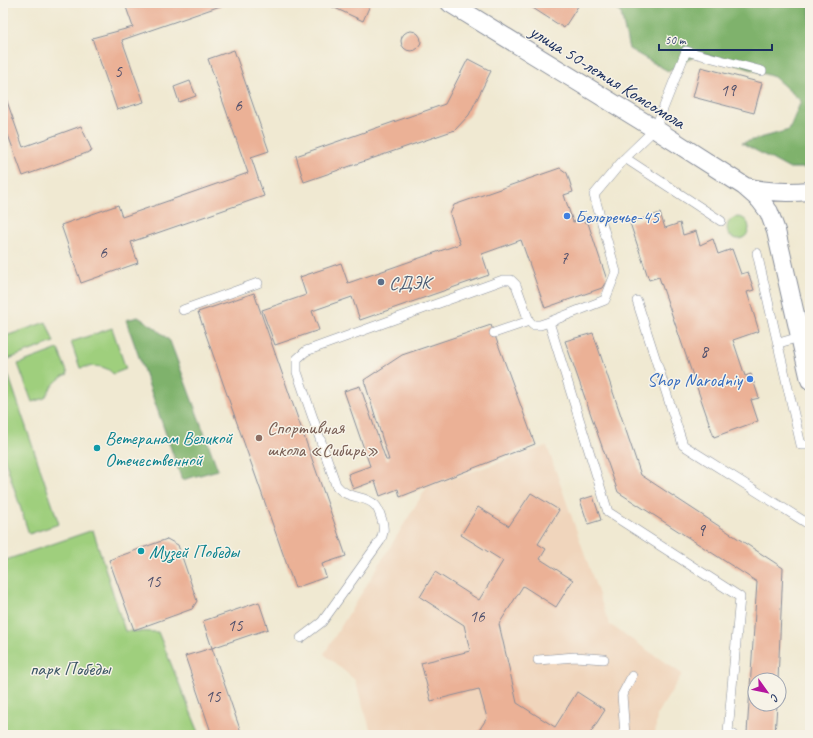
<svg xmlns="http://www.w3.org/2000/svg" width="813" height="738" font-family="Caveat,sans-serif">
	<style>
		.built { fill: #f0d5bc }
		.green { fill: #9fcf7d; stroke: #5d7f6e }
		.forest { fill: #7fb26c; stroke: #4d7065 }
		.building { fill: #ebb196 }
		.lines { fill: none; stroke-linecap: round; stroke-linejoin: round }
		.service-casing { stroke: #868c98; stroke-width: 10 }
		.minor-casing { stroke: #868c98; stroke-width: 20 }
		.service { stroke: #fff; stroke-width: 9 }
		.minor { stroke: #fff; stroke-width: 18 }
		.shop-dot { fill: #3f7fe0; stroke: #f7f3e8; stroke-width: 1.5 }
		.service-dot { fill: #5c6f8a; stroke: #f7f3e8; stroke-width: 1.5 }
		.education-dot { fill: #8d6e63; stroke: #f7f3e8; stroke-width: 1.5 }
		.culture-dot { fill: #0f9aa8; stroke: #f7f3e8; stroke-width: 1.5 }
		.labels { text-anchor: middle; stroke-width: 3; stroke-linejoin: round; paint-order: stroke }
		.number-label { font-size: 17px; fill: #4f506c }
		.street-label { font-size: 19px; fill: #1b2f5e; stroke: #f7f3e8 }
		.shop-label { font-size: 19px; fill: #366cbe; stroke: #f7f3e8; text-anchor: start }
		.service-label { font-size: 19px; fill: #4e5e75; stroke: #f7f3e8; text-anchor: start }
		.education-label { font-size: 19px; fill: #785e54; stroke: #f7f3e8; text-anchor: start }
		.culture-label { font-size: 19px; fill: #0d838f; stroke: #f7f3e8; text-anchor: start }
		.park-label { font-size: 19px; fill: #3c5766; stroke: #f7f3e8 }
	</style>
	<rect width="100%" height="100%" fill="#f7f3e8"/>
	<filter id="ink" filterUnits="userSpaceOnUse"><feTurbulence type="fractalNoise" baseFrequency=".025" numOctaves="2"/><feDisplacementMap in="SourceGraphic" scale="8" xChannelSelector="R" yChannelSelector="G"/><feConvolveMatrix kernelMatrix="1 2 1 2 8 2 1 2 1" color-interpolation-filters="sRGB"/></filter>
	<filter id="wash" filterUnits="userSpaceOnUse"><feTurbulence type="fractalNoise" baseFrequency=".012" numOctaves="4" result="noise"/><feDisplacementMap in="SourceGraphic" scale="16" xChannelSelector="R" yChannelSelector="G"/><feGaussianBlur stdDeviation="0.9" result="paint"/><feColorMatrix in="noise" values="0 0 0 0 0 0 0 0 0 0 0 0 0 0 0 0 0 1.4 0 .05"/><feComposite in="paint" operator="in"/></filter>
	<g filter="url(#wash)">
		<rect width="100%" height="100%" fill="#f0e9d2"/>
		<path class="built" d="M547,446L609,624L682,674L657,715L655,735H372L355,680L324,654L427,487Z"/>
		<path class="green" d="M727 228a11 11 0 1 1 22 0a11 11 0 1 1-22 0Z
			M46,322L54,342L3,361V337Z
			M112,328L126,369L113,374C105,364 91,366 80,368L71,342Z
			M58,349L68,374C57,378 50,388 45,398L32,402L18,364Z
			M6,368L59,524L29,534L3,454V369Z
			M93,530L125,631L158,632L200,735H3V561Z"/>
		<path class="forest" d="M609,3H810V168H788L742,143L789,130L801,101L774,77L701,53L668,71L629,49L621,13Z
			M138,317L154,327L170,341L218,470L182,480L126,320Z"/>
		<g id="blocks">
			<path class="building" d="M139,3H229L122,40L144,102L117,110L92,38L133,27L126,7Z
				M324,3H371L363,21Z
				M525,3H580L564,28Z
				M401 41a10 10 0 1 1 20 0a10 10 0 1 1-20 0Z
				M234,50L269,151L251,157L264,196L131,242L138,263L81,283L61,225L118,205L122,217L248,173L208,59Z
				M468,59L491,71L469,115L455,130L304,182L296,156L445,104Z
				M701,67L762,83L754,113L693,97Z
				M190,81L196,96L179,102L174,87Z
				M3,90L23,147L81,126L92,151L23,176L8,135L3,137Z
				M560,168L567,173L573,192L564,195L573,222L580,220L588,223L607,280L602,288L545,308L521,240L482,254L489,275L360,320L352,297L312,311L319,330L275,345L262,310L306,295L300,277L341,263L348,283L460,244L450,214L454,205Z
				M660,213L665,228L680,223L683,235L696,231L700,245L713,239L718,254L732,249L741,274L748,272L754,290L747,292L759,331L733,340L745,376L751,374L759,398L751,400L758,421L714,437L659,277L649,280L630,223Z
				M254,293L346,556L322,564L326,577L295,588L198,312Z
				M491,325L535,444L400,497L398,489L380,496L375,481L353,489L348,474L370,466L344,391L360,386L386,460H389L364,380L402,355Z
				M593,333L641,475L783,568L778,680H755V704H777L775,735L747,733L757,582L618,492L565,341Z
				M531,493L559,510L538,544L546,549L540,559L573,580L556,607L523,586L499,624L517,703L555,727L577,692L605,710L589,735H513L511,734V735H476L487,718L479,689L431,701L421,663L470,651L464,625L420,597L435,572L479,600L503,561L461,535L478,507L509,526Z
				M593,496L601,520L588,524L580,500Z
				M167,539L178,545L197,601L192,609L134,630L109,560Z
				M259,602L268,629L212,648L203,621Z
				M212,648L242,735H212L185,656Z"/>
		</g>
	</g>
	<g filter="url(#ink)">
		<use href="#blocks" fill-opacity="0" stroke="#868c98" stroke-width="1"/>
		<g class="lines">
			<defs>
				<path id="service" d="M625,158L721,221
					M757,253L801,445H810
					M637,301L683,445L810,525
					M183,310L258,283
					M549,322L605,300L616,272L594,195L625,158L655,129L686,51L762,71
					M494,333L529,321
					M779,343L810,334
					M301,638L322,622L380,541C384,533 384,528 382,520C380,515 379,509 375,505C364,494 347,500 336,485L297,372V359L306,351L503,280H511L516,285L529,321L533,325H540L549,322L608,512L740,597L728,732L734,735
					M538,660L575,657L604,659
					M625,735L622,695L632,676"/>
				<path id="minor" d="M450,3L655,129L744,186L760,200L769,212L776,231L810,380
					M746,187C768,193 788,193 810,191"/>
			</defs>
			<use href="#service" class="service-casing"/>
			<use href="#minor" class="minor-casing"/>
			<use href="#service" class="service"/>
			<use href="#minor" class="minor"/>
		</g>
	</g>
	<g class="shop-dot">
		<circle cx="567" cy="216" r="4"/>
		<circle cx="750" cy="379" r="4"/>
	</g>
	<circle class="service-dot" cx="381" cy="282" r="4"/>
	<circle class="education-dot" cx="259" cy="438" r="4"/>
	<g class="culture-dot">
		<circle cx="97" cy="448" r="4"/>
		<circle cx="141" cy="551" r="4"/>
	</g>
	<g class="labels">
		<g class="number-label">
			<text x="118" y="77">5</text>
			<text x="728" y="96">19</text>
			<text x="238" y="111">6</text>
			<text x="103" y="258">6</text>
			<text x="564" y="264">7</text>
			<text x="704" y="357">8</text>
			<text x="701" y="536">9</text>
			<text x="153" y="587">15</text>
			<text x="477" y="622">16</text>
			<text x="235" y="631">15</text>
			<text x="213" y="702">15</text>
		</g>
		<g class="street-label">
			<text transform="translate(608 76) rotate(32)" y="7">улица 50-летия Комсомола</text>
		</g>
		<g class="shop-label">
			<text x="575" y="223">Белоречье-45</text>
			<text x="742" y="386" text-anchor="end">Shop Narodniy</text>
		</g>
		<g class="service-label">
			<text x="389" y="289">СДЭК</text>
		</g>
		<g class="education-label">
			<text x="267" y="434">Спортивная<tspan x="267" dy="22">школа «Сибирь»</tspan></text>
		</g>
		<g class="culture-label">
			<text x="105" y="444">Ветеранам Великой<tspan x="105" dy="22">Отечественной</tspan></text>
			<text x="149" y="558">Музей Победы</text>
		</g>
		<g class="park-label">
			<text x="70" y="675">парк Победы</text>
		</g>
	</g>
	<rect width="813" height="738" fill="none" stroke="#f7f3e8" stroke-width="16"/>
	<g transform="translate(767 692) rotate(123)"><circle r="19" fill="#f7f3e8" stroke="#9fa5b1"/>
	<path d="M0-3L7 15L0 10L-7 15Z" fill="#b5179e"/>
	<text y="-6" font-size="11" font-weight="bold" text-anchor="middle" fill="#1b2f5e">С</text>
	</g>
	<path d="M659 44v6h113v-6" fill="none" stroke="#1b2f5e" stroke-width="2"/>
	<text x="665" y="44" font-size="12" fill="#1b2f5e" stroke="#f7f3e8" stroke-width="3" paint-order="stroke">50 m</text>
</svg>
